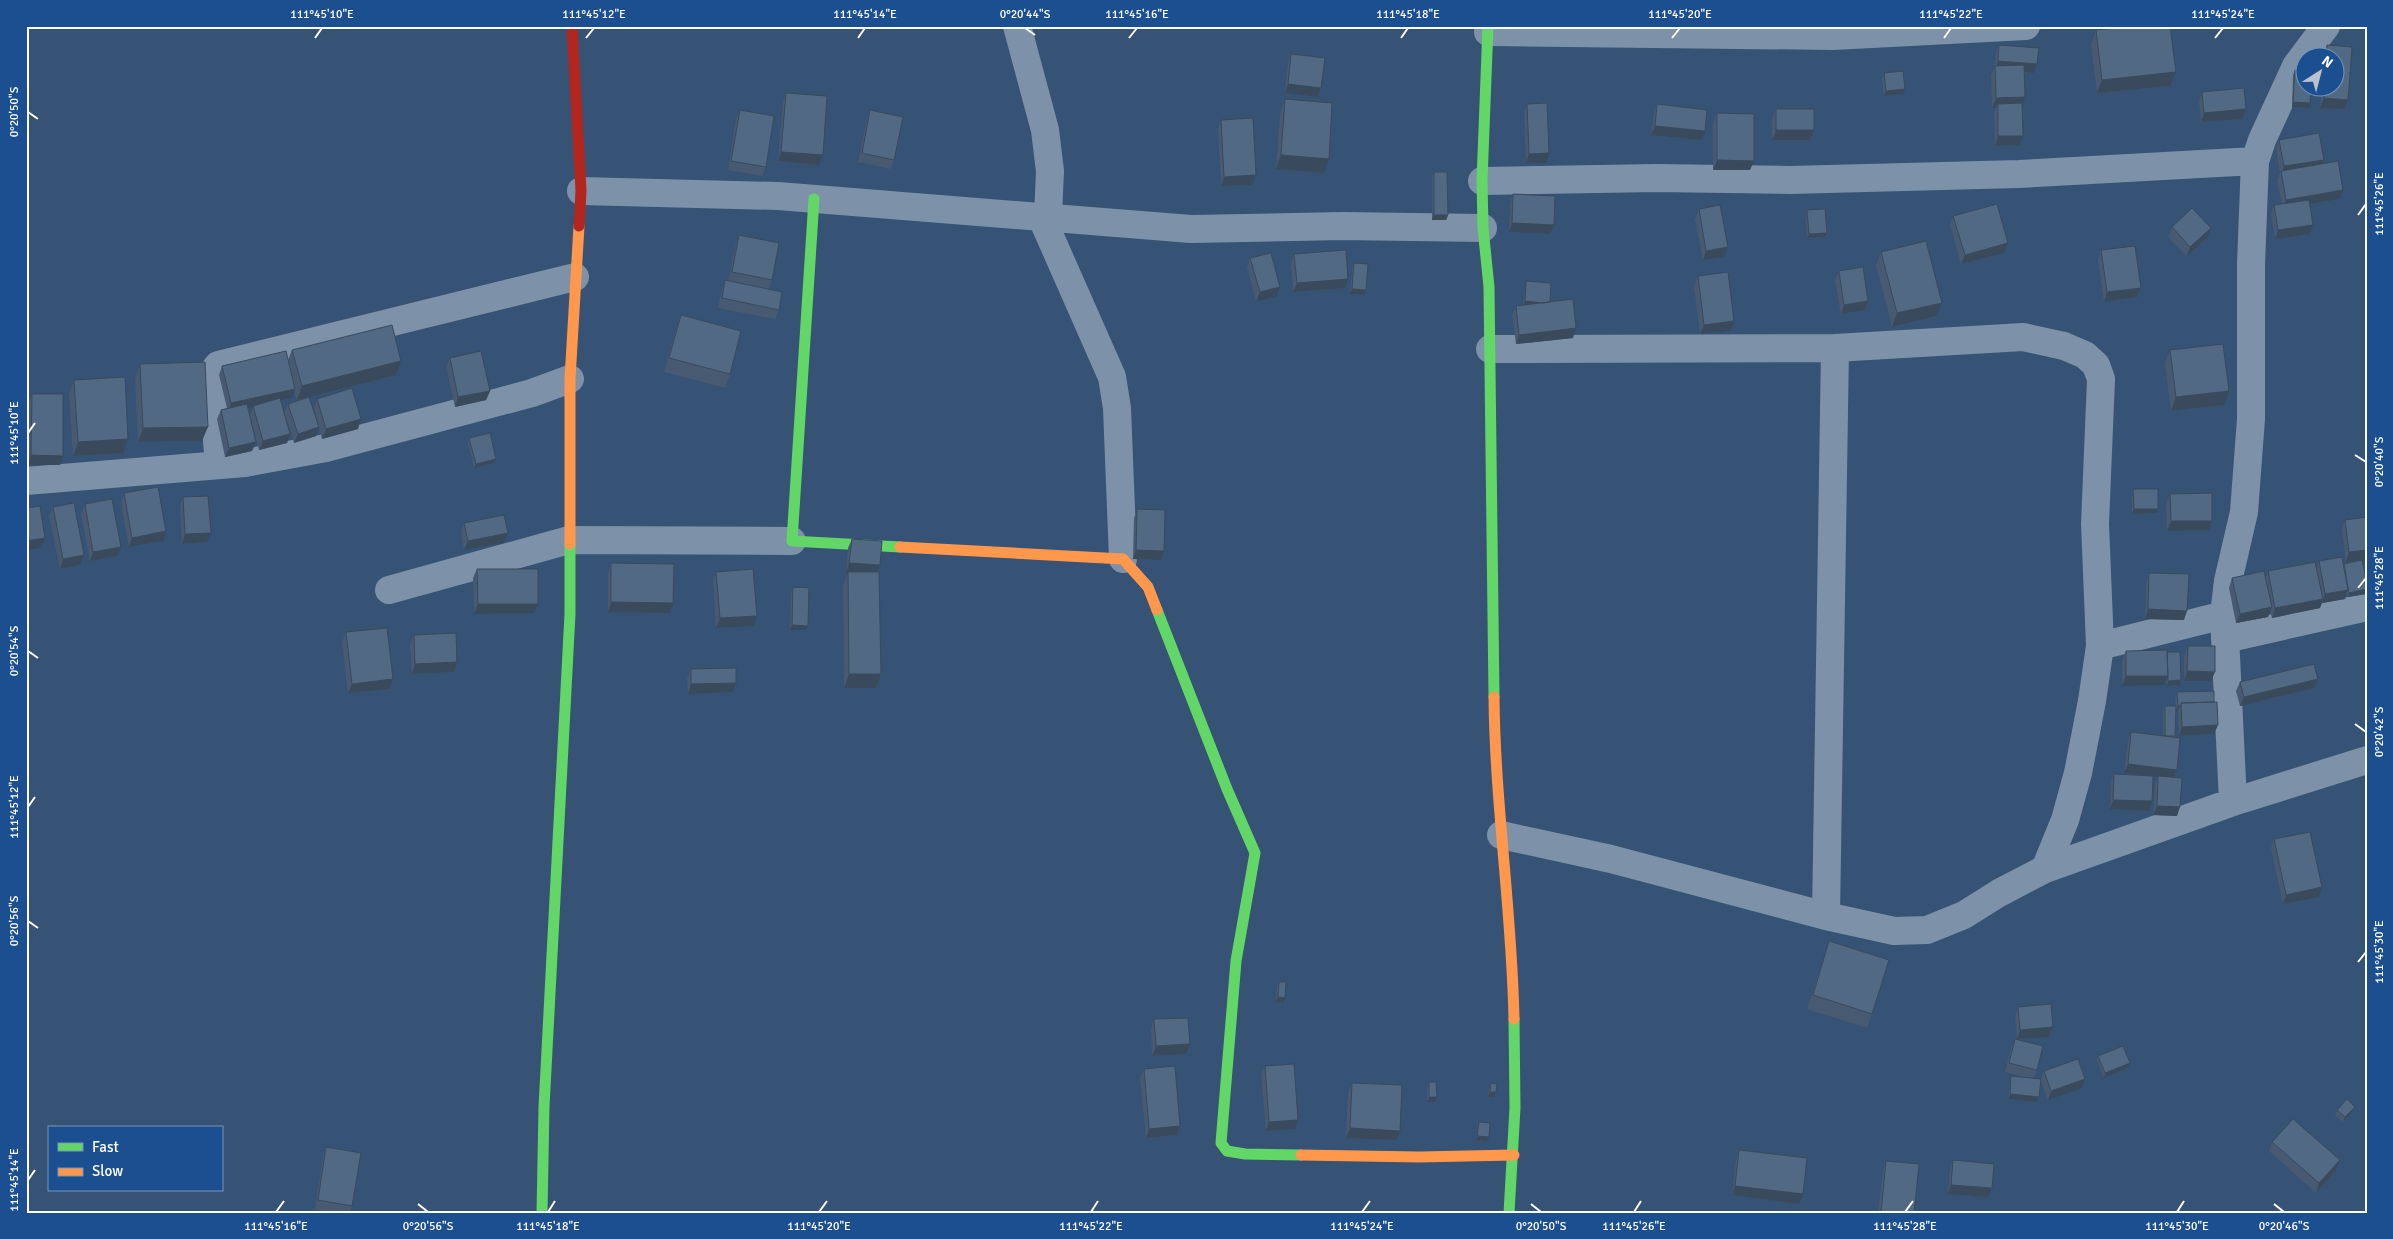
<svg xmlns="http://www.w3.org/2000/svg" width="2393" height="1239" font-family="Signika,sans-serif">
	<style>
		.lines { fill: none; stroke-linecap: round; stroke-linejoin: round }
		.street { stroke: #7d92a8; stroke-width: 28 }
		.fast { stroke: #63d668; stroke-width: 11 }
		.slow { stroke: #ff974d; stroke-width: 11 }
		.jam { stroke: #b3261e; stroke-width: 11 }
		.wall { fill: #475a72; fill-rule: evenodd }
		.shaded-wall { fill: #394a5c }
		.building { fill: #526984; stroke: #394a5c }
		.ticks { fill: none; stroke: #fff; stroke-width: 2 }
		.neatline { fill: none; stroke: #fff; stroke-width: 2 }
		.ticks-label { font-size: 12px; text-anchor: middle; fill: #fff }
	</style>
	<rect width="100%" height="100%" fill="#365274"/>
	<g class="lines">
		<path class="street" d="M1017,26L1045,130L1050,171L1048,216
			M1488,32L1833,36L2026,26
			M1482,181L1657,178L1790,180L2019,174L2255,161
			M581,191L778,196L1191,229L1342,226L1483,228
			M1041,216L1112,377L1117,408L1123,559
			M1490,349L1835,348L2023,337L2064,346L2085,355L2096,365L2101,379L2095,524L2100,646L2092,701L2078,773L2065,820L2045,869
			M219,464L211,374L218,365L575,277
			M26,481L245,463L326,448L532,393L570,379
			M389,590L569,540L792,541
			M2225,639L2367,607
			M2100,646L2224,615
			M2233,802L2224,615L2228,581L2244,512L2251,419V264L2255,161L2262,140L2296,66L2326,26
			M1501,835L1611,859L1826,916L1894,931L1927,930L1964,915L1999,893L2045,869L2233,802L2367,760
			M1826,916L1835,348"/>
		<path class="fast" d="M1488,26L1482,181L1483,228L1489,287L1494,697
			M814,199L792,541L900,547
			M1157,610L1227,789L1255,853L1236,961L1221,1143L1227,1151L1245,1154L1301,1155
			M542,1213L544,1107L570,614V544
			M1509,1213L1515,1108L1514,1019"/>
		<path class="slow" d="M570,544V379L579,226
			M900,547L1123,559L1148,587L1157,610
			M1494,697C1495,805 1512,911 1514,1019
			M1301,1155L1419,1157L1514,1155"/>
		<path class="jam" d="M572,26L581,191L579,226"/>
	</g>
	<path class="wall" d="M1686,26H1695L1694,28Z
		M2096,30L2170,86L2097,93L2091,44Z
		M1999,45L2037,64L2034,73H2025V97L2022,105L2020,145L1995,146L1994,113L1996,108H1992L1991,75L1995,66L1996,54Z
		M2327,45L2352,47L2348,100L2345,109L2320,108L2322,88H2336V58H2324V54Z
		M1291,54L1321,88L1318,97L1285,93L1288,63Z
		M2295,70L2309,108L2292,107L2293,75Z
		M1884,73L1903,94L1884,96L1882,78Z
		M2202,92L2242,119L2201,122L2199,101Z
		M786,93L819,165L778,161L783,102Z
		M1285,99L1329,159L1324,173L1276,169L1280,113Z
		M1527,104L1546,163H1526L1524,113Z
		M1657,104L1705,131L1701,140L1651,135L1654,114Z
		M1776,109L1814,130L1810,140H1772V118Z
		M740,110L766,167L762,176L728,170L736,119Z
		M870,110L894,160L891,169L858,162L867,119Z
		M1717,113L1750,170H1713V123Z
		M1221,120L1252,185L1221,186L1218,129Z
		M2279,140L2324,160L2322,164L2340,199L2310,205V234L2275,239L2271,214L2274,205L2282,204L2277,181L2280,173L2276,149Z
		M1434,172L1448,215L1446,220H1432V176Z
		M1513,194L1554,225L1550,234L1509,232L1510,203Z
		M1699,209L1724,257L1703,260L1695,219Z
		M1807,210L1827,233L1825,237L1807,238L1806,215Z
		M1953,216L2004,253L1961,264L1950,225Z
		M2172,227L2211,228L2207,238L2187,256L2168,237Z
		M739,235L772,280L769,289L779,310L775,319L718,308L722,290L725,280L728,281L736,244Z
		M2101,250L2141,288L2137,297L2104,302L2098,260Z
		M1881,252L1942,303L1936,316L1892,327L1876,265Z
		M1294,254L1348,279L1345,288L1293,292L1291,263Z
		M1250,258L1280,287L1277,296L1256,302L1247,267Z
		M1354,263L1366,290L1365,295L1350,294L1352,268Z
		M1839,271L1865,310L1841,314L1835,280Z
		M1698,276L1734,321L1731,331L1700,334L1694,286Z
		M1526,281L1550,302L1573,338L1516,344L1512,315L1516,306L1523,305L1525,286Z
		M681,315L730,374L725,388L664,372L676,329Z
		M292,350L396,375L309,397L319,426L314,408L317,399L358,429L322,439L319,427L316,436L294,443L286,417L290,434L287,443L259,450L250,415L252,451L225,457L217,419L221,410L227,408L219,375L222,366L288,360ZM294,391L297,400L288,404L284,413L281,401L292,398ZM253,407L250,415L248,408Z
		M2170,350L2224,405L2171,411L2165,364Z
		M450,358L490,391L486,400L455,407L446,367Z
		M140,364L202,441L138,442L135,378Z
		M74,380L123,453L73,456L69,394Z
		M32,394L60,465H28V403Z
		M469,438L494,463L474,468L468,443Z
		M2133,489L2157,513L2132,514V494Z
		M124,493L166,531L163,541L129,547L121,503Z
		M2170,494L2209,530L2167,531L2166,503Z
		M183,497L211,533L207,542L182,544L180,506Z
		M85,504L117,556L90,561L81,514Z
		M53,507L80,565L60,569L49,516Z
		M1137,509L1164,551L1161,560L1133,559L1134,518Z
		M2367,517V559L2346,562L2342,529L2345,520Z
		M464,523L508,533L504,543L464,550L461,532Z
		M852,539L880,565L878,572L881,674L876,688H844L843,586L848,572H846L848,548Z
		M2364,560H2367V592L2366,594L2348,597L2347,594L2345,599L2322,603L2320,608L2272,618L2270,611L2268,617L2236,623L2229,588L2232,578L2265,579L2268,571L2317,568L2319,561L2344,564H2363Z
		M611,563L673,603L670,613L608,612V573Z
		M477,569L534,613L474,614L473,578Z
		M716,572L754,626L716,628L713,581Z
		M2149,573L2184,620L2145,619L2146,582Z
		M793,587L806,630H790L791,592Z
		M346,632L393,679L389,689L348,693L342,642Z
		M414,635L457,662L454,672L412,674L410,644Z
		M2188,646L2211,681H2184V656Z
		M2126,651L2167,652L2181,680L2180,685L2167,686L2166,679L2164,685L2122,686V660Z
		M691,669L736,683L733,692L688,694L687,679Z
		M2318,679L2314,688L2240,706L2236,691L2240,682Z
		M2177,692L2214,734L2179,736L2178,712V711H2176L2174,777L2177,816L2153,815L2155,785L2158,777H2153L2149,811L2110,809L2111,783L2114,774L2141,775L2124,773L2128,741L2131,732L2163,736V710L2165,706H2176L2175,697Z
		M2274,839L2319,897L2283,904L2271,848Z
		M1829,941L1872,1014L1867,1028L1807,1009Z
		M1279,982L1283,1003L1276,1002L1277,986Z
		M2018,1007L2053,1027L2049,1037L2018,1039L2037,1070L2034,1078L2041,1080L2044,1071L2085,1079L2082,1088L2048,1100L2041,1081L2039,1097L2037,1102L2008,1099L2010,1081L2011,1076L2027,1078L2005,1072L2011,1048L2015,1039H2017L2015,1017Z
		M1154,1019L1186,1054L1152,1056L1151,1029Z
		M2098,1056L2130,1063L2128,1068L2104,1078L2097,1060Z
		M1265,1066L1298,1120L1295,1129L1266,1131L1261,1075Z
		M1144,1069L1180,1126L1177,1135L1146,1138L1140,1078Z
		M1429,1082L1437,1097L1435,1102H1427V1087Z
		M1352,1083L1400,1131L1396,1140L1346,1138L1348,1092Z
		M1491,1083L1494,1097H1488L1489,1088Z
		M2337,1110L2353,1111L2343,1122L2335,1115Z
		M1479,1122L1487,1142L1476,1140L1477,1127Z
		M2272,1142L2340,1160L2336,1170L2316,1193L2269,1151Z
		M326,1147L352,1206L350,1213H333L315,1210L323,1157Z
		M1739,1150L1803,1194L1799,1204L1732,1195L1736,1160Z
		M1953,1160L1992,1188L1988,1197L1948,1194L1950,1170Z
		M1886,1161L1914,1213H1878L1883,1170Z"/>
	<path class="shaded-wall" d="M1998,61L2037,64L2034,73L1995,70Z
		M2176,72L2170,86L2097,93L2102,80Z
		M1288,84L1321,88L1318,97L1285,93Z
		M1905,89L1903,94L1884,96L1886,91Z
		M2025,97L2022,107L1998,104L1996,108H1992L1996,98Z
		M2324,98L2348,100L2345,109L2320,108Z
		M2293,102L2310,103L2309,108L2292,107Z
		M2246,109L2242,119L2201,122L2204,113Z
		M1655,126L1705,131L1701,140L1651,135Z
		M1776,130H1814L1810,140H1772Z
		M1998,136H2023L2020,145L1995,146Z
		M781,152L823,155L819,165L778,161Z
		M1549,153L1546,163H1526L1529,154Z
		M1281,155L1329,159L1324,173L1276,169Z
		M1717,160L1754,161L1750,170H1713Z
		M2324,160L2320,169L2281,174L2284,166Z
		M1256,175L1252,185L1221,186L1224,177Z
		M2343,190L2340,199L2283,209L2286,200Z
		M1434,215H1448L1446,220H1432Z
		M1512,223L1554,225L1550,234L1509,232Z
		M2313,225L2310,234L2275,239L2278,230Z
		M2211,228L2207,238L2187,256L2190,247Z
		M1827,233L1825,237L1807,238L1809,234Z
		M2008,243L2004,253L1961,264L1965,255Z
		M1728,247L1724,257L1703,260L1706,251Z
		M1348,279L1345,288L1293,292L1297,283Z
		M1280,287L1277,296L1256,302L1260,292Z
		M2141,288L2137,297L2104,302L2107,292Z
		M1352,289L1366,290L1365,295L1350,294Z
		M1525,301L1550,303L1523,306Z
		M1868,301L1865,310L1841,314L1844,305Z
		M1942,303L1936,316L1892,327L1897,313Z
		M1734,321L1731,331L1700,334L1704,325Z
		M1576,328L1573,338L1516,344L1519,335Z
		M401,361L396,375L297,400L302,386Z
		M295,389L292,398L254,407L253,406V407L228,413L231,403Z
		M490,391L486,400L455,407L458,397Z
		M2229,391L2224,405L2171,411L2176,397Z
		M361,419L358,429L322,439L326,429Z
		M208,427L202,441L138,442L143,428Z
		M319,427L316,436L294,443L298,434Z
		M290,434L287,443L259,450L263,441Z
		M128,439L123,453L73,456L78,442Z
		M256,442L252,451L225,457L229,448Z
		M31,455L63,456L60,465H28Z
		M496,459L494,463L474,468L476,464Z
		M2134,509H2158L2157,513L2132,514Z
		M2171,521H2212L2209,530L2167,531Z
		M166,531L163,541L129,547L132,538Z
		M211,533L207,542L182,544L185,534Z
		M508,533L504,543L464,550L468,541Z
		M45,538L41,548L26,550V541Z
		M121,547L117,556L90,561L93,552Z
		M1136,550L1164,551L1161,560L1133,559Z
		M2367,550V559L2346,562L2349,552Z
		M84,555L80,565L60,569L63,559Z
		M849,563L880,565L876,575L846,572Z
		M2367,589L2366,594L2348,597L2349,593Z
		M2348,590L2345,599L2322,603L2325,594Z
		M2323,599L2320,608L2272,618L2275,608Z
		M611,602L673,603L670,613L608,612Z
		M478,604H538L534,613L474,614Z
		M2272,607L2268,617L2236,623L2240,614Z
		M2148,609L2187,611L2184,620L2145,619Z
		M757,616L754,626L716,628L720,618Z
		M792,625L808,626L806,630H790Z
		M457,662L454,672L412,674L415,664Z
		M2187,671L2215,672L2211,681H2184Z
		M849,674H881L876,688H844Z
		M2126,676H2168L2164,685L2122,686Z
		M393,679L389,689L348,693L352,684Z
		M2318,679L2314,688L2240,706L2244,697Z
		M2181,680L2180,685L2167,686L2168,681Z
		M736,683L733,692L688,694L691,684Z
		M2178,706H2180L2178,711H2176Z
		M2218,725L2214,734L2179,736L2182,727Z
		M2128,764L2177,770L2173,779L2124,773Z
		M2113,800L2152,801L2149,811L2110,809Z
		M2157,806L2180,807L2177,816L2153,815Z
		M2322,887L2319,897L2283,904L2286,895Z
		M1278,997L1285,998L1283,1003L1276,1002Z
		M2053,1027L2049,1037L2017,1039L2020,1030Z
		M1190,1044L1186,1054L1152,1056L1156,1046Z
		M2130,1063L2128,1068L2104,1078L2105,1073Z
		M2085,1079L2082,1088L2048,1100L2051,1091Z
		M1490,1092H1496L1494,1097H1488Z
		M2010,1094L2039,1097L2037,1102L2008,1099Z
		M1429,1097H1437L1435,1102H1427Z
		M2355,1107L2353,1111L2343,1122L2345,1117Z
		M1298,1120L1295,1129L1266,1131L1269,1122Z
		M1180,1126L1177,1135L1146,1138L1149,1129Z
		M1350,1128L1400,1131L1396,1140L1346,1138Z
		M1477,1136L1489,1137L1487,1142L1476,1140Z
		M2340,1160L2336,1170L2316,1193L2319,1183Z
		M1951,1185L1992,1188L1988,1197L1948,1194Z
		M1735,1186L1803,1194L1799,1204L1732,1195Z"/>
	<path class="building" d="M2131,26H2170L2176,72L2102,80L2096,30Z
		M1999,45L2039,48L2037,64L1998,61Z
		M2327,45L2352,47L2348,100L2324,98L2325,88H2336V58H2327Z
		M1291,54L1325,58L1321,88L1288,84Z
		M2024,65L2025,97L1996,98L1995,66Z
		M2295,70L2306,71V88H2311L2310,103L2293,102Z
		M1903,71L1905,89L1886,91L1884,73Z
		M2244,88L2246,109L2204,113L2202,92Z
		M786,93L827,96L823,155L781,152Z
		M1285,99L1332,103L1329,159L1281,155Z
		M1547,103L1549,153L1529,154L1527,104Z
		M2022,103L2023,136H1998V104Z
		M1657,104L1707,110L1705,131L1655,126Z
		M1776,109H1814V130H1776Z
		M740,110L774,116L766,167L731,161Z
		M870,110L903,117L894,160L862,153Z
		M1717,113L1754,114V161L1717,160Z
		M1253,118L1256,175L1224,177L1221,120Z
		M2319,133L2324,160L2284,166L2279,140Z
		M2338,161L2343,190L2286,200L2281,171Z
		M1434,172H1447L1448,215H1434Z
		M1513,194L1555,196L1554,225L1512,223Z
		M2309,200L2313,225L2278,230L2274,205Z
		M1997,204L2008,243L1965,255L1953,216Z
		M1720,205L1728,247L1706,251L1699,209Z
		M2192,208L2211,228L2190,247L2172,227Z
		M1825,209L1827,233L1809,234L1807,210Z
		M739,235L779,243L772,280L732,272Z
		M1926,241L1942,303L1897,313L1881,252Z
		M2135,246L2141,288L2107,292L2101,250Z
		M1346,250L1348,279L1297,283L1294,254Z
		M1271,253L1280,287L1260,292L1250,258Z
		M1354,263L1368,264L1366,290L1352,289Z
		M1863,267L1868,301L1844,305L1839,271Z
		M1728,272L1734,321L1704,325L1698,276Z
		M725,280L782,292L779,310L722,298Z
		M1526,281L1551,283L1550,302L1544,303L1525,301Z
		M1573,299L1576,328L1519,335L1516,306Z
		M681,315L741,331L730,374L669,358Z
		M392,325L401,361L302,386L292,350Z
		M2223,344L2229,391L2176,397L2170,350Z
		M286,351L295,389L231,403L222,366Z
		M481,351L490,391L458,397L450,358Z
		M205,362L208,427L143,428L140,364Z
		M125,377L128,439L78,442L74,380Z
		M352,388L361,419L326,429L317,399Z
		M32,394H63V456L31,455Z
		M309,397L319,427L298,434L288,404Z
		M280,398L290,434L263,441L253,406Z
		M247,404L256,442L229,448L221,410Z
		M490,433L496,459L476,464L469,438Z
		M158,487L166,531L132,538L124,493Z
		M2133,489H2158V509H2134Z
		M2212,493V521H2171L2170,494Z
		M208,496L211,533L185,534L183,497Z
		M112,499L121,547L93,552L85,504Z
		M74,503L84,555L63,559L53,507Z
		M40,506L45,538L26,541V508Z
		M1137,509L1165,510L1164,551L1136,550Z
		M504,515L508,533L468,541L464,523Z
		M2367,517V550L2349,552L2345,520Z
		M852,539L882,541L880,565L849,563Z
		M2342,557L2348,590L2325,594L2319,561Z
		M2362,560L2367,584V589L2349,593L2344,564Z
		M2364,560H2367V572Z
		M2315,562L2323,599L2275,608L2268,571Z
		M611,563L674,564L673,603L611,602Z
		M477,569H538V604H478Z
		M753,569L757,616L720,618L716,572Z
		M2264,571L2272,607L2240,614L2232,578Z
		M848,572H879L881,674H849Z
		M2149,573L2189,574L2187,611L2148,609Z
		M793,587L809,588L808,626L792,625Z
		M387,628L393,679L352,684L346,632Z
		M456,633L457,662L415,664L414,635Z
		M2188,646H2215V672L2187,671Z
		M2167,650L2168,676H2126V651Z
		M2167,652H2180L2181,680L2168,681Z
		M2314,664L2318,679L2244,697L2240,682Z
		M736,668V683L691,684V669Z
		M2214,691V702L2181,703L2180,706H2178L2177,692Z
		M2217,702L2218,725L2182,727L2181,703Z
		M2165,706H2176L2175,736H2165Z
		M2131,732L2180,738L2177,770L2128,764Z
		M2114,774L2153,776L2152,801L2113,800Z
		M2158,776L2182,778L2180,807L2157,806Z
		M2310,832L2322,887L2286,895L2274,839Z
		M1829,941L1889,960L1872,1014L1813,995Z
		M1279,982H1286L1285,998L1278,997Z
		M2051,1004L2053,1027L2020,1030L2018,1007Z
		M1188,1018L1190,1044L1156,1046L1154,1019Z
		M2015,1039L2043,1046L2037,1070L2009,1063Z
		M2123,1046L2130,1063L2105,1073L2098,1056Z
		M2078,1059L2085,1079L2051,1091L2044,1071Z
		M1294,1064L1298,1120L1269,1122L1265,1066Z
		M1175,1066L1180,1126L1149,1129L1144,1069Z
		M2011,1076L2041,1079L2039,1097L2010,1094Z
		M1429,1082H1436L1437,1097H1429Z
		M1352,1083L1402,1085L1400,1131L1350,1128Z
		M1491,1083L1497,1084L1496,1092H1490Z
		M2347,1099L2355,1107L2345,1117L2337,1110Z
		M2293,1119L2340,1160L2319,1183L2272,1142Z
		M1479,1122L1490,1123L1489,1137L1477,1136Z
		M326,1147L361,1153L352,1206L318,1200Z
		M1739,1150L1807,1158L1803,1194L1735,1186Z
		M1953,1160L1994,1164L1992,1188L1951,1185Z
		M1886,1161L1919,1164L1914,1213H1881Z"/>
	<path class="ticks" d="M1025,28L1035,35M315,38L322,28M586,38L594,28M858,38L865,28M1129,38L1137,28M1401,38L1408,28M1672,38L1680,28M1944,38L1951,28M2215,38L2223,28M28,112L38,119M2358,215L2366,204M28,433L35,423M2355,455L2366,462M2358,588L2366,578M28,651L38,658M2355,724L2366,732M28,807L35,797M28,921L38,928M2358,962L2366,952M28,1180L35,1170M418,1204L428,1212M1531,1204L1541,1212M2274,1204L2284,1212M276,1212L284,1201M548,1212L555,1201M819,1212L827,1201M1091,1212L1098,1201M1362,1212L1370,1201M1634,1212L1641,1201M1905,1212L1913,1201M2177,1212L2184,1201"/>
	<rect width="2393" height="1239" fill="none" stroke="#1b4f8f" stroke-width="55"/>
	<rect x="48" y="1126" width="175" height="65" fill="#1b4f8f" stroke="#7695bc"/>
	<rect x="58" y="1143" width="25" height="8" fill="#63d668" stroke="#7695bc"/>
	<text x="92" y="1152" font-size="15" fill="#ffffff">Fast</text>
	<rect x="58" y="1168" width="25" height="8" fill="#ff974d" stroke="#7695bc"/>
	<text x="92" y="1176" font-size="15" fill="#ffffff">Slow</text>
	<g transform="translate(2320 72) rotate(36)"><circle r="24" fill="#1b4f8f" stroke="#7695bc"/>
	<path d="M0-4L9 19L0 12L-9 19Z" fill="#b9c2ce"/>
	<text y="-8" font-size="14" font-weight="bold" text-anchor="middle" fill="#ffffff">N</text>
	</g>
	<rect x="28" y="28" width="2338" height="1184" class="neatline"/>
	<g class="ticks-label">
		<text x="322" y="18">111°45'10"E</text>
		<text x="594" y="18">111°45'12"E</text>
		<text x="865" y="18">111°45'14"E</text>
		<text x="1025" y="18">0°20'44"S</text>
		<text x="1137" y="18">111°45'16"E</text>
		<text x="1408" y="18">111°45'18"E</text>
		<text x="1680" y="18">111°45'20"E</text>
		<text x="1951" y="18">111°45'22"E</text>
		<text x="2223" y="18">111°45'24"E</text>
		<text transform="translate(14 112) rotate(-90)" y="4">0°20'50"S</text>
		<text transform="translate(2379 204) rotate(-90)" y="4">111°45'26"E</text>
		<text transform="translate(14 433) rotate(-90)" y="4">111°45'10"E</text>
		<text transform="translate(2379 462) rotate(-90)" y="4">0°20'40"S</text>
		<text transform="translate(2379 578) rotate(-90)" y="4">111°45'28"E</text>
		<text transform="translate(14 651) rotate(-90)" y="4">0°20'54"S</text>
		<text transform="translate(2379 732) rotate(-90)" y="4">0°20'42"S</text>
		<text transform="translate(14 807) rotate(-90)" y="4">111°45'12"E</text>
		<text transform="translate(14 921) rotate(-90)" y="4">0°20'56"S</text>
		<text transform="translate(2379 952) rotate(-90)" y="4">111°45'30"E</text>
		<text transform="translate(14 1180) rotate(-90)" y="4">111°45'14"E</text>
		<text x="276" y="1230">111°45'16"E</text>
		<text x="428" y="1230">0°20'56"S</text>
		<text x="548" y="1230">111°45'18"E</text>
		<text x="819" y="1230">111°45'20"E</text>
		<text x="1091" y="1230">111°45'22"E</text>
		<text x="1362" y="1230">111°45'24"E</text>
		<text x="1541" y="1230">0°20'50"S</text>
		<text x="1634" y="1230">111°45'26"E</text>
		<text x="1905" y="1230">111°45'28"E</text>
		<text x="2177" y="1230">111°45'30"E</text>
		<text x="2284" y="1230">0°20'46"S</text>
	</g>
</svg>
